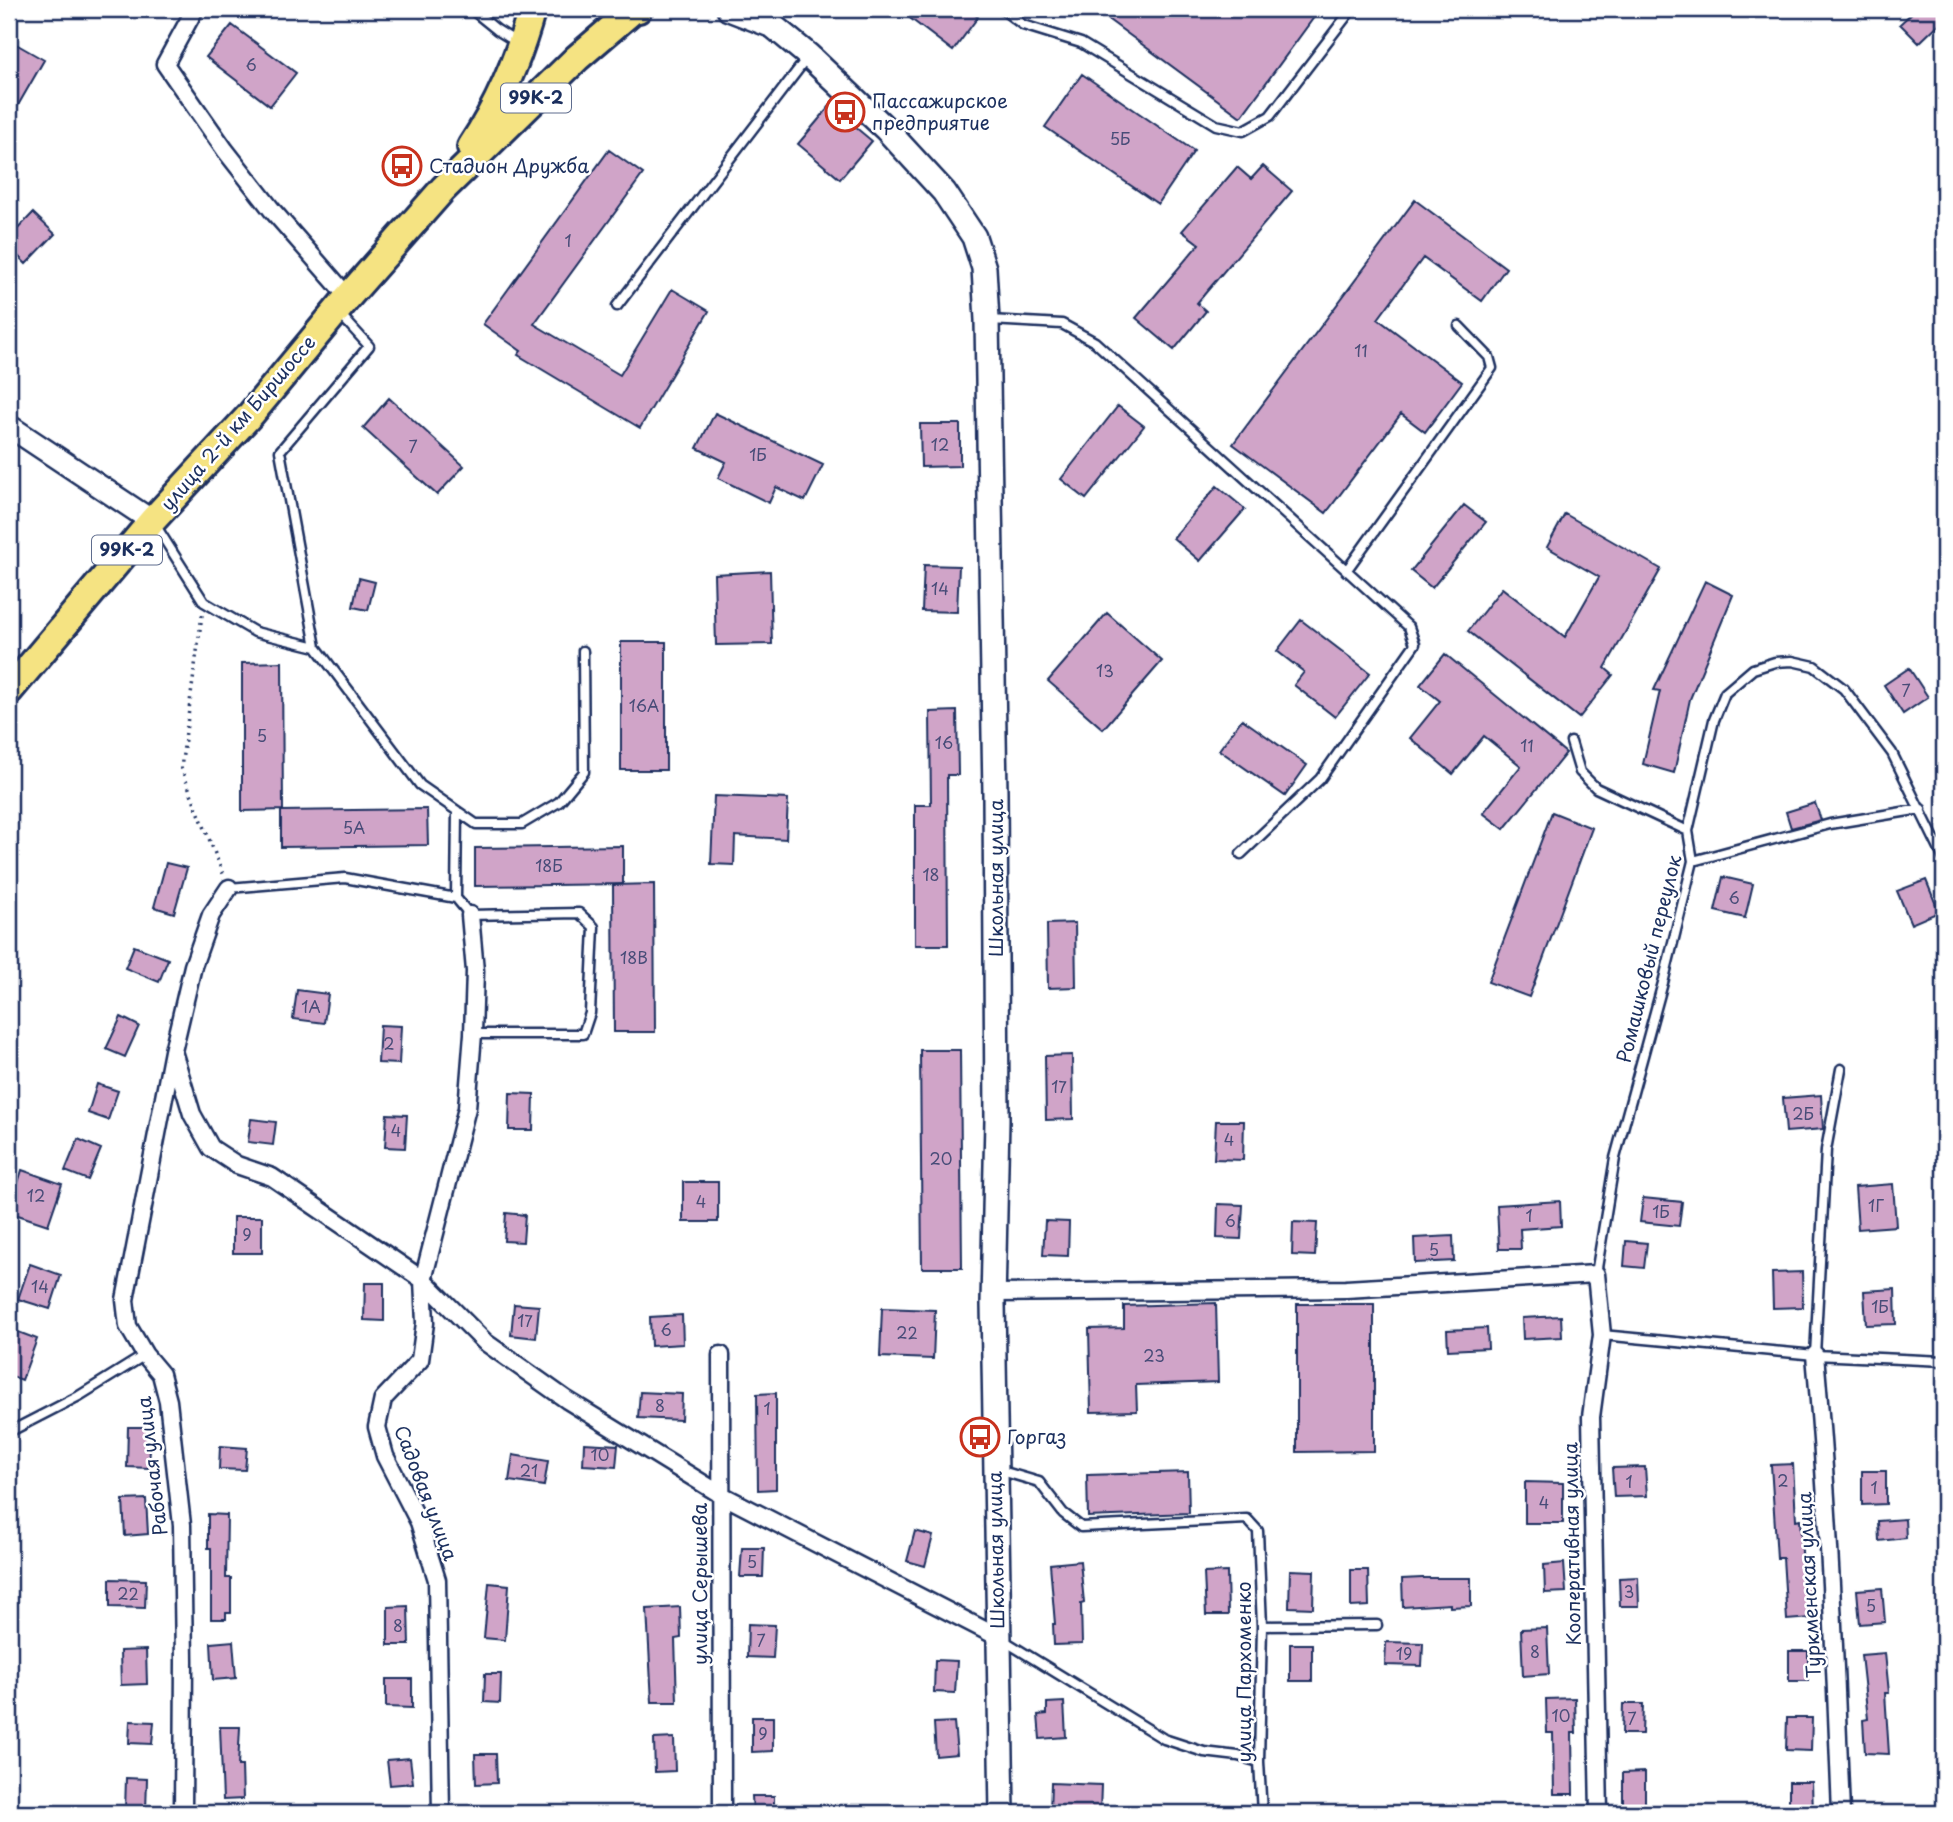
<svg xmlns="http://www.w3.org/2000/svg" width="1953" height="1822" font-family="'Playpen Sans',sans-serif">
	<style>
		.building { fill: #d0a4c8; stroke: #1b2f5e; stroke-width: 2 }
		.lines { fill: none; stroke-linecap: round; stroke-linejoin: round }
		.service-casing { stroke: #1b2f5e; stroke-width: 13 }
		.minor-casing { stroke: #1b2f5e; stroke-width: 21 }
		.tertiary-casing { stroke: #1b2f5e; stroke-width: 26 }
		.secondary-casing { stroke: #1b2f5e; stroke-width: 28 }
		.primary-casing { stroke: #1b2f5e; stroke-width: 32 }
		.path { stroke: #1b2f5e; stroke-width: 3.5; stroke-dasharray: 2 5; stroke-linecap: butt }
		.service { stroke: #fff; stroke-width: 8 }
		.minor { stroke: #fff; stroke-width: 16 }
		.tertiary { stroke: #fff; stroke-width: 21 }
		.secondary { stroke: #fff; stroke-width: 23 }
		.primary { stroke: #f5e382; stroke-width: 26 }
		.labels { text-anchor: middle; stroke-width: 5; stroke-linejoin: round; paint-order: stroke }
		.number-label { font-size: 16px; fill: #484c78 }
		.shield { fill: #fff; stroke: #5f6d8e; stroke-width: 2 }
		.shield-label { font-size: 18px; font-weight: bold; fill: #1b2f5e }
		.poi-label { font-size: 19px; fill: #1b2f5e; stroke: #fff; text-anchor: start }
		.street-label { font-size: 19px; fill: #1b2f5e; stroke: #fff }
	</style>
	<rect width="100%" height="100%" fill="#fff"/>
	<filter id="ink" filterUnits="userSpaceOnUse"><feTurbulence type="fractalNoise" baseFrequency=".0143" numOctaves="2"/><feDisplacementMap in="SourceGraphic" scale="14" xChannelSelector="R" yChannelSelector="G"/><feConvolveMatrix kernelMatrix="1 2 1 2 8 2 1 2 1" color-interpolation-filters="sRGB"/></filter>
	<g filter="url(#ink)">
		<path class="building" d="M898,9H966L978,17L953,51Z
			M1094,9H1320L1241,117Z
			M1916,9H1938L1944,15V19L1919,43L1900,24Z
			M232,25L296,73L270,106L206,57Z
			M9,40L44,60L9,121Z
			M1082,74L1194,151L1158,204L1045,127Z
			M830,106L872,141L840,179L798,144Z
			M609,150L643,174L534,324L620,375L672,289L709,311L640,428L518,355L521,351L483,324Z
			M1263,166L1292,191L1197,303L1206,311L1174,350L1136,318L1199,244L1182,231L1237,167L1251,179Z
			M1415,200L1506,268L1482,301L1423,258L1378,319L1462,382L1425,432L1401,414L1326,513L1233,444Z
			M33,213L55,234L26,264L9,247V238Z
			M389,398L464,466L437,495L363,428Z
			M1118,406L1144,426L1086,499L1061,479Z
			M715,413L823,465L805,501L776,487L769,503L718,478L726,462L697,448Z
			M920,424H960V466L921,467Z
			M1217,486L1245,509L1200,561L1173,538Z
			M1464,505L1486,522L1432,588L1411,571Z
			M1565,514L1661,569L1605,668L1613,675L1579,718L1468,631L1502,588L1565,637L1599,577L1547,547Z
			M924,565L959,566L957,612L922,611Z
			M770,571L772,644L716,645L714,574Z
			M359,578L375,582L368,610L353,607Z
			M1705,581L1733,595L1690,699L1674,773L1643,764L1660,691L1654,690Z
			M1107,613L1162,661L1103,729L1048,681Z
			M1301,620L1370,673L1335,717L1294,685L1304,672L1277,651Z
			M621,642H666V770H621Z
			M1445,654L1566,753L1504,829L1483,813L1521,766L1484,736L1453,774L1410,738L1440,701L1420,685Z
			M282,662L283,810L242,811V663Z
			M1909,668L1928,697L1903,714L1884,685Z
			M957,711L958,775H947L948,945H915V805H931L930,712Z
			M1242,719L1307,765L1285,796L1219,750Z
			M714,796L788,799L786,839L735,836L734,865L711,864Z
			M1815,803L1821,820L1791,828L1786,812Z
			M427,809L428,845L281,847V811Z
			M1552,812L1592,828L1529,997L1488,982Z
			M623,846V884L475,886V848Z
			M166,863L187,868L174,913L154,907Z
			M1723,877L1753,884L1745,918L1715,911Z
			M1926,880L1939,912L1911,924L1897,891Z
			M654,884L655,1032H614L613,885Z
			M1075,923L1076,987L1048,988L1047,924Z
			M134,946L168,959L159,982L125,968Z
			M297,990L328,994L324,1023L293,1019Z
			M121,1017L139,1026L125,1057L106,1049Z
			M380,1025L401,1026L399,1064L378,1063Z
			M920,1050H960L962,1268H922Z
			M1072,1055L1073,1119L1046,1120L1045,1056Z
			M97,1084L118,1091L108,1120L88,1113Z
			M510,1093L534,1094L533,1130H509Z
			M1821,1095L1823,1129L1786,1132L1783,1098Z
			M387,1114L407,1115L405,1148L385,1147Z
			M251,1119L276,1122L273,1145L248,1142Z
			M1216,1121H1244L1243,1160L1214,1159Z
			M78,1139L101,1149L88,1180L65,1171Z
			M22,1170L62,1184L48,1225L9,1212Z
			M683,1182H718V1222H683Z
			M1893,1184L1896,1226L1858,1229L1855,1187Z
			M1643,1198L1682,1202L1679,1226L1640,1222Z
			M1560,1201L1561,1226L1520,1229L1521,1249H1499L1497,1205Z
			M1218,1204L1243,1205L1241,1239L1217,1238Z
			M506,1213L525,1215L523,1242L504,1241Z
			M233,1217H262V1253H233Z
			M1045,1221L1069,1222L1068,1256L1043,1255Z
			M1293,1222L1317,1223L1315,1256L1292,1255Z
			M1453,1236L1454,1261L1415,1263L1414,1238Z
			M1626,1241L1647,1243L1644,1268L1624,1266Z
			M30,1264L61,1275L50,1309L18,1299Z
			M1802,1272L1803,1307L1773,1308L1772,1273Z
			M365,1283H384V1321L364,1320Z
			M1895,1289L1896,1324L1866,1325L1864,1291Z
			M1216,1303L1218,1382L1136,1385L1137,1411L1091,1412L1089,1329L1124,1328V1306Z
			M514,1304L539,1306L536,1338L511,1335Z
			M1297,1304H1374V1451L1297,1452Z
			M882,1308L935,1310L933,1359L880,1357Z
			M682,1315L683,1344L651,1346L650,1317Z
			M1561,1316L1562,1337L1523,1339L1522,1318Z
			M1487,1328L1488,1348L1448,1350L1447,1330Z
			M13,1330L37,1339L22,1380L9,1375V1341Z
			M640,1392L682,1394L681,1420L638,1418Z
			M776,1393V1489L758,1490L757,1394Z
			M128,1427H151L149,1468L127,1467Z
			M584,1443L618,1445L616,1467L583,1465Z
			M220,1446L247,1448L245,1470L219,1469Z
			M513,1455L548,1461L544,1486L509,1481Z
			M1793,1464L1796,1520L1800,1519L1804,1584H1809L1811,1618L1787,1620L1783,1558H1777L1771,1465Z
			M1645,1467L1647,1496L1614,1497L1612,1468Z
			M1862,1471H1886V1504L1862,1505Z
			M1188,1472L1189,1513L1088,1517L1087,1475Z
			M1525,1482L1563,1483V1523H1525Z
			M146,1499L148,1534L125,1536L123,1500Z
			M208,1514L227,1515L226,1578H231V1613H226V1619H211V1548H208Z
			M1905,1519L1906,1538L1879,1541L1878,1521Z
			M915,1531L933,1536L925,1566L907,1561Z
			M742,1548H764L763,1577H740Z
			M1080,1561L1084,1603L1081,1604L1082,1644L1054,1645L1053,1624H1055L1050,1564Z
			M1564,1563L1566,1592L1545,1593L1544,1565Z
			M1290,1570L1314,1571L1313,1608L1289,1607Z
			M1351,1570H1368L1369,1606L1351,1607Z
			M1227,1572L1228,1615H1206L1204,1573Z
			M1638,1577L1639,1606H1620L1619,1578Z
			M1422,1578H1471V1606L1450,1607V1604L1403,1607L1402,1579Z
			M110,1579L146,1580L145,1608L110,1607Z
			M489,1583L509,1585L505,1640L484,1638Z
			M1882,1588L1885,1622L1860,1624L1857,1590Z
			M408,1606L409,1645H388V1607Z
			M680,1607L681,1638L675,1639L677,1702H652L647,1609Z
			M748,1624L775,1625L773,1658L747,1657Z
			M1547,1628L1549,1674L1523,1676L1521,1629Z
			M233,1641L236,1678L213,1680L211,1643Z
			M1386,1642L1423,1643L1422,1666L1385,1665Z
			M1290,1644H1312V1681H1290Z
			M146,1650L147,1684L121,1685L120,1651Z
			M1789,1651H1808V1681H1789Z
			M1885,1653L1889,1693H1885L1889,1754L1865,1753L1863,1720L1868,1719L1861,1655Z
			M935,1660L957,1661L955,1693L934,1692Z
			M485,1674H501L500,1703L484,1702Z
			M386,1679H412V1708L386,1707Z
			M1575,1698L1576,1733H1572L1573,1794H1554L1553,1733H1547L1546,1699Z
			M1064,1702L1066,1737L1040,1739L1038,1715L1047,1714V1703Z
			M1623,1704H1643L1642,1734H1622Z
			M752,1717H773V1751L752,1752Z
			M1787,1718H1812L1811,1751L1786,1750Z
			M130,1721L154,1722L152,1744L129,1743Z
			M954,1722L957,1754L936,1756L934,1723Z
			M220,1727H240L238,1766H242L243,1799L223,1800Z
			M674,1738L675,1771L655,1772L654,1739Z
			M475,1754H496L497,1783L476,1784Z
			M410,1758L413,1783L390,1785L387,1760Z
			M1645,1772V1807H1623V1773Z
			M126,1778L147,1779L146,1811L125,1810Z
			M1789,1782H1812L1813,1813H1789Z
			M1051,1783L1101,1785L1100,1813H1050Z
			M752,1796H774V1813H753Z"/>
		<g class="lines">
			<defs>
				<path id="service" d="M477,9L476,13L497,30L518,43
					M1002,9L1023,25L1081,43L1216,125L1243,131L1270,116L1352,9
					M617,306L807,58
					M339,313L369,346L280,451L316,647L420,785L476,824H522L559,802L584,772L583,651
					M990,320L1062,324L1095,342L1409,627L1415,644L1320,779L1241,854
					M154,523L204,602L255,632L316,647
					M1346,571L1492,368L1489,357L1459,326
					M1571,742L1580,772L1596,788L1688,831
					M457,811L456,898L470,915L579,913L594,927L590,1013L583,1034H473
					M1693,861L1830,824L1921,809
					M229,888L345,878L456,898
					M1596,1274L1615,1158L1664,979L1693,861L1688,831L1714,720L1725,693L1753,669L1775,662L1792,661L1814,666L1844,689L1892,753L1944,859
					M1602,1335L1815,1355L1944,1361
					M1815,1355L1826,1150L1841,1069
					M9,1432L79,1396L145,1355
					M998,1470L1039,1482L1063,1513L1081,1527L1247,1519L1258,1531L1262,1626L1259,1762L1262,1813
					M1262,1626L1377,1625
					M1003,1640L1164,1739L1204,1752L1238,1756L1259,1762"/>
				<path id="minor" d="M195,9L165,64L225,150L272,210L348,297
					M173,1051L192,1114L211,1148L237,1165L272,1177L423,1280L485,1342L567,1400L720,1494L998,1637
					M993,1293L1346,1289L1596,1274L1602,1335L1591,1417L1599,1813
					M721,1355L722,1813
					M1815,1355C1829,1508 1835,1661 1841,1813
					M183,1813L184,1661L182,1525L168,1401L161,1374L145,1355L128,1326L125,1300L173,1051L193,966L211,915L229,888
					M441,1813L437,1580L419,1522L385,1456L377,1427L383,1399L420,1360L425,1323L423,1280L467,1108L473,1034L475,971L470,915"/>
				<path id="tertiary" d="M9,426L152,521"/>
				<path id="secondary" d="M729,9L773,26
					M760,9L773,26L808,55L886,129L944,192L974,237L984,268L987,320L995,794L997,1120L993,1303L1002,1813"/>
				<path id="primary" d="M471,147C499,105 519,57 532,9
					M9,691L152,521L251,414L348,297L443,189L577,58L633,10L638,9"/>
			</defs>
			<use href="#service" class="service-casing"/>
			<use href="#minor" class="minor-casing"/>
			<use href="#tertiary" class="tertiary-casing"/>
			<use href="#secondary" class="secondary-casing"/>
			<use href="#primary" class="primary-casing"/>
			<path class="path" d="M202,615L181,768L223,874"/>
			<use href="#service" class="service"/>
			<use href="#minor" class="minor"/>
			<use href="#tertiary" class="tertiary"/>
			<use href="#secondary" class="secondary"/>
			<use href="#primary" class="primary"/>
		</g>
	</g>
	<defs>
		<symbol id="bus-ring" viewBox="-11 -11 22 22"><circle r="9.5" fill="#fff" stroke="#c8321e" stroke-width="1.5"/><path d="M-5-6H5V4H4V6H2V4H-2V6H-4V4H-5ZM-3.5-4V0h7V-4ZM-3.5 1.2v1.5H-2V1.2ZM2 1.2v1.5H3.5V1.2Z" fill="#c8321e"/></symbol>
	</defs>
	<g fill-rule="evenodd">
		<use href="#bus-ring" x="823" y="90" width="44" height="44"/>
		<use href="#bus-ring" x="380" y="144" width="44" height="44"/>
		<use href="#bus-ring" x="958" y="1415" width="44" height="44"/>
	</g>
	<g class="labels">
		<g class="number-label">
			<text x="251" y="71">6</text>
			<text x="1120" y="145">5Б</text>
			<text x="568" y="247">1</text>
			<text x="1361" y="357">11</text>
			<text x="940" y="451">12</text>
			<text x="413" y="453">7</text>
			<text x="758" y="461">1Б</text>
			<text x="940" y="595">14</text>
			<text x="1105" y="677">13</text>
			<text x="1906" y="697">7</text>
			<text x="644" y="712">16А</text>
			<text x="262" y="742">5</text>
			<text x="944" y="749">16</text>
			<text x="1527" y="752">11</text>
			<text x="354" y="834">5А</text>
			<text x="549" y="872">18Б</text>
			<text x="931" y="881">18</text>
			<text x="1734" y="904">6</text>
			<text x="634" y="964">18В</text>
			<text x="311" y="1013">1А</text>
			<text x="389" y="1050">2</text>
			<text x="1059" y="1093">17</text>
			<text x="1803" y="1120">2Б</text>
			<text x="396" y="1137">4</text>
			<text x="1229" y="1146">4</text>
			<text x="941" y="1165">20</text>
			<text x="36" y="1202">12</text>
			<text x="701" y="1208">4</text>
			<text x="1876" y="1212">1Г</text>
			<text x="1661" y="1218">1Б</text>
			<text x="1529" y="1222">1</text>
			<text x="1230" y="1227">6</text>
			<text x="247" y="1241">9</text>
			<text x="1434" y="1256">5</text>
			<text x="40" y="1293">14</text>
			<text x="1880" y="1313">1Б</text>
			<text x="525" y="1327">17</text>
			<text x="666" y="1336">6</text>
			<text x="907" y="1339">22</text>
			<text x="1154" y="1362">23</text>
			<text x="660" y="1412">8</text>
			<text x="767" y="1415">1</text>
			<text x="600" y="1461">10</text>
			<text x="529" y="1477">21</text>
			<text x="1783" y="1487">2</text>
			<text x="1629" y="1488">1</text>
			<text x="1874" y="1494">1</text>
			<text x="1544" y="1509">4</text>
			<text x="752" y="1568">5</text>
			<text x="1629" y="1598">3</text>
			<text x="128" y="1600">22</text>
			<text x="1871" y="1612">5</text>
			<text x="398" y="1632">8</text>
			<text x="761" y="1647">7</text>
			<text x="1535" y="1658">8</text>
			<text x="1404" y="1660">19</text>
			<text x="1561" y="1722">10</text>
			<text x="1632" y="1725">7</text>
			<text x="763" y="1740">9</text>
		</g>
		<g class="shield">
			<rect x="501" y="83.5" width="70" height="29" rx="5"/>
			<rect x="92" y="535.5" width="70" height="29" rx="5"/>
		</g>
		<g class="shield-label">
			<text x="536" y="104">99К-2</text>
			<text x="127" y="556">99К-2</text>
		</g>
		<g class="poi-label">
			<text x="872" y="108">Пассажирское<tspan x="872" dy="22">предприятие</tspan></text>
			<text x="429" y="173">Стадион Дружба</text>
			<text x="1007" y="1444">Горгаз</text>
		</g>
		<g class="street-label">
			<text transform="translate(238 423) rotate(-49)" y="7">улица 2-й км Биршоссе</text>
			<text transform="translate(996 878) rotate(-90)" y="7">Школьная улица</text>
			<text transform="translate(1649 959) rotate(-76)" y="7">Ромашковый переулок</text>
			<text transform="translate(152 1466) rotate(-97)" y="7">Рабочая улица</text>
			<text transform="translate(426 1493) rotate(69)" y="7">Садовая улица</text>
			<text transform="translate(1572 1544) rotate(-91)" y="7">Кооперативная улица</text>
			<text transform="translate(996 1550) rotate(-91)" y="7">Школьная улица</text>
			<text transform="translate(700 1584) rotate(-90)" y="7">улица Серышева</text>
			<text transform="translate(1809 1585) rotate(-93)" y="7">Туркменская улица</text>
			<text transform="translate(1244 1672) rotate(-90)" y="7">улица Пархоменко</text>
		</g>
	</g>
	<rect width="1953" height="1822" fill="none" stroke="#fff" stroke-width="35"/>
	<rect x="18" y="18" width="1918" height="1787" fill="none" stroke="#1b2f5e" stroke-width="2.5" filter="url(#ink)"/>
</svg>
